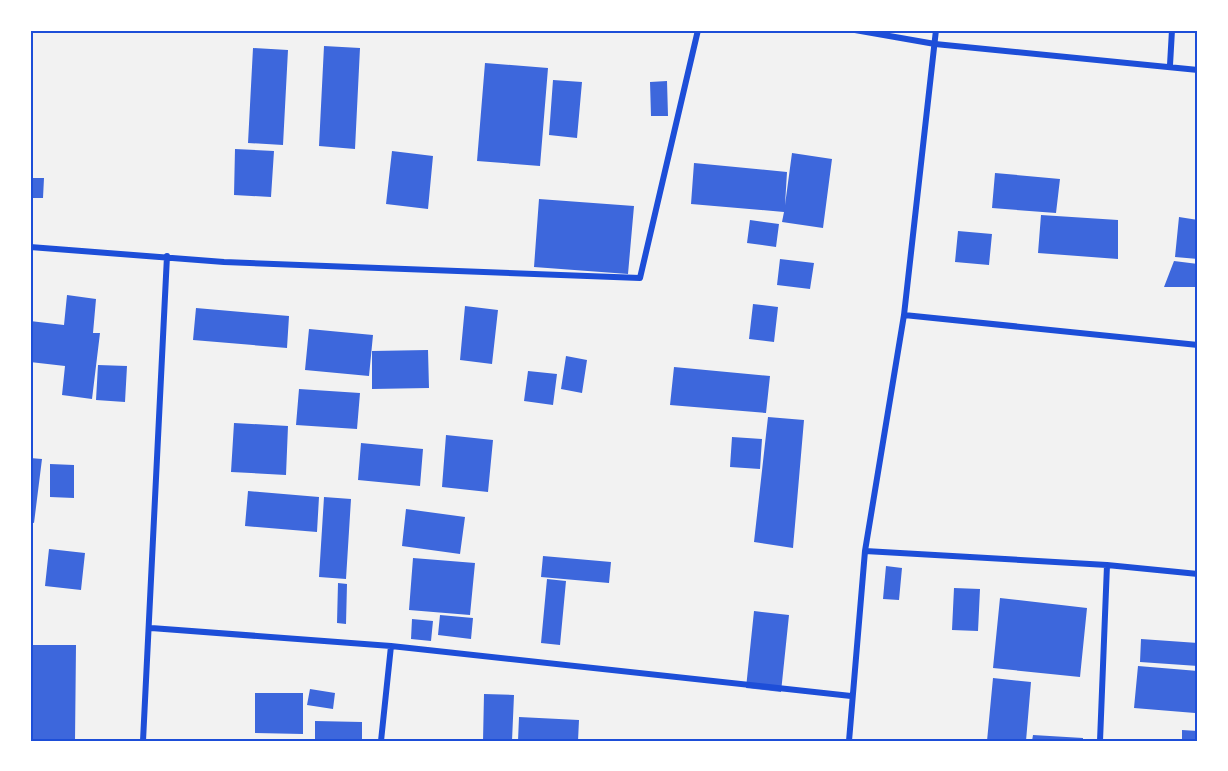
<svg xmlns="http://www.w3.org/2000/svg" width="1228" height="771" font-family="'Nunito Sans',sans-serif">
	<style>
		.building { fill: #3d67dc }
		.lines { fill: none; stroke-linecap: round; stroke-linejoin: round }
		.minor { stroke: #1d4ed8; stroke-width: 6 }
		.neatline { fill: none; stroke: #1d4ed8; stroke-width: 2 }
	</style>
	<rect width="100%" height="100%" fill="#f2f2f2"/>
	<path class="building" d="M182,30H210V32L183,33Z
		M324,46L360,48L355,149L319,146Z
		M253,48L288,50L283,145L248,143Z
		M485,63L548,68L540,166L477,161Z
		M553,80L582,82L577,138L549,135Z
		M667,81L668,116H651L650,82Z
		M235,149L274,151L271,197L234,195Z
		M392,151L433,156L428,209L386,204Z
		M792,153L832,159L823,228L782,222L784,212L691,204L694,163L787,172L785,205Z
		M995,173L1060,179L1056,213L992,208Z
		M30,178H44L43,198H30Z
		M539,199L634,206L628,274L534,267Z
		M1041,215L1118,220V259L1038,253Z
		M1179,217L1198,220V259L1175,257Z
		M750,220L779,224L776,247L747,243Z
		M958,231L992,234L989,265L955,262Z
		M780,259L814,263L810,289L777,285Z
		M1174,261L1198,264V287H1164Z
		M67,295L96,299L93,333H100L92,399L62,395L65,366L30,362V321L64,325Z
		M753,304L778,307L774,342L749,339Z
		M465,306L498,310L492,364L460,360Z
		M196,308L289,316L287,348L193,340Z
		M309,329L373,335L369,376L305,370Z
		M428,350L429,388L372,389V351Z
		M566,356L587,360L582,393L561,389Z
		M98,365L127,366L125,402L96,400Z
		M674,367L770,376L766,413L670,405Z
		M528,371L557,374L553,405L524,401Z
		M299,389L360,393L357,429L296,425Z
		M768,417L804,420L793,548L754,542Z
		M234,423L288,426L286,475L231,472Z
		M446,435L493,440L488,492L442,487Z
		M732,437L762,439L760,469L730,467Z
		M361,443L423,449L420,486L358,480Z
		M30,458L42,459L34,523L30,522Z
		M50,464L74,465V498L50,497Z
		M248,491L319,497L317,532L245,526Z
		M324,497L351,499L346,579L319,577Z
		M406,509L465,517L460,554L402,546Z
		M49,549L85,553L81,590L45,586Z
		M543,556L611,562L609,583L541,577Z
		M413,558L475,563L470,615L409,610Z
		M886,566L902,568L899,600L883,599Z
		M547,579L566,581L560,645L541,643Z
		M338,583L347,584L346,624L337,623Z
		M954,588L980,589L978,631L952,630Z
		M1000,598L1087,608L1080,677L993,668Z
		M754,611L789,615L781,692L746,688Z
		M440,615L473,618L471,639L438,635Z
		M412,619L433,621L431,641L411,639Z
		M1141,639L1198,643V666L1140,662Z
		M31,645H76L75,741H30Z
		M1138,666L1198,671L1195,713L1134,708Z
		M993,678L1031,682L1026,741H987Z
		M310,689L335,693L333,709L307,705Z
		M255,693H303V734L255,733Z
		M484,694L514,695L512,741H483Z
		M519,717L579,720L578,741H518Z
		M315,721L362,722V741H315Z
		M1182,730L1198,731V741H1182Z
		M1033,735L1083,738V741H1032Z"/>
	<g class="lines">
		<path class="minor" d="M855,30L935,44L1198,70
			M1170,65L1172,30
			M30,247L224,262L640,278L698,30
			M904,315L1198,345
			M865,551L1107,565L1198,574
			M151,628L391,646L851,696
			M143,741L167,256
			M381,741L391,646
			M849,741L865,551L904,315L936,30
			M1100,741L1107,565"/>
	</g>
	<rect width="1228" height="771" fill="none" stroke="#ffffff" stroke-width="63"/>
	<rect x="32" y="32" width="1164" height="708" class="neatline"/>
</svg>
